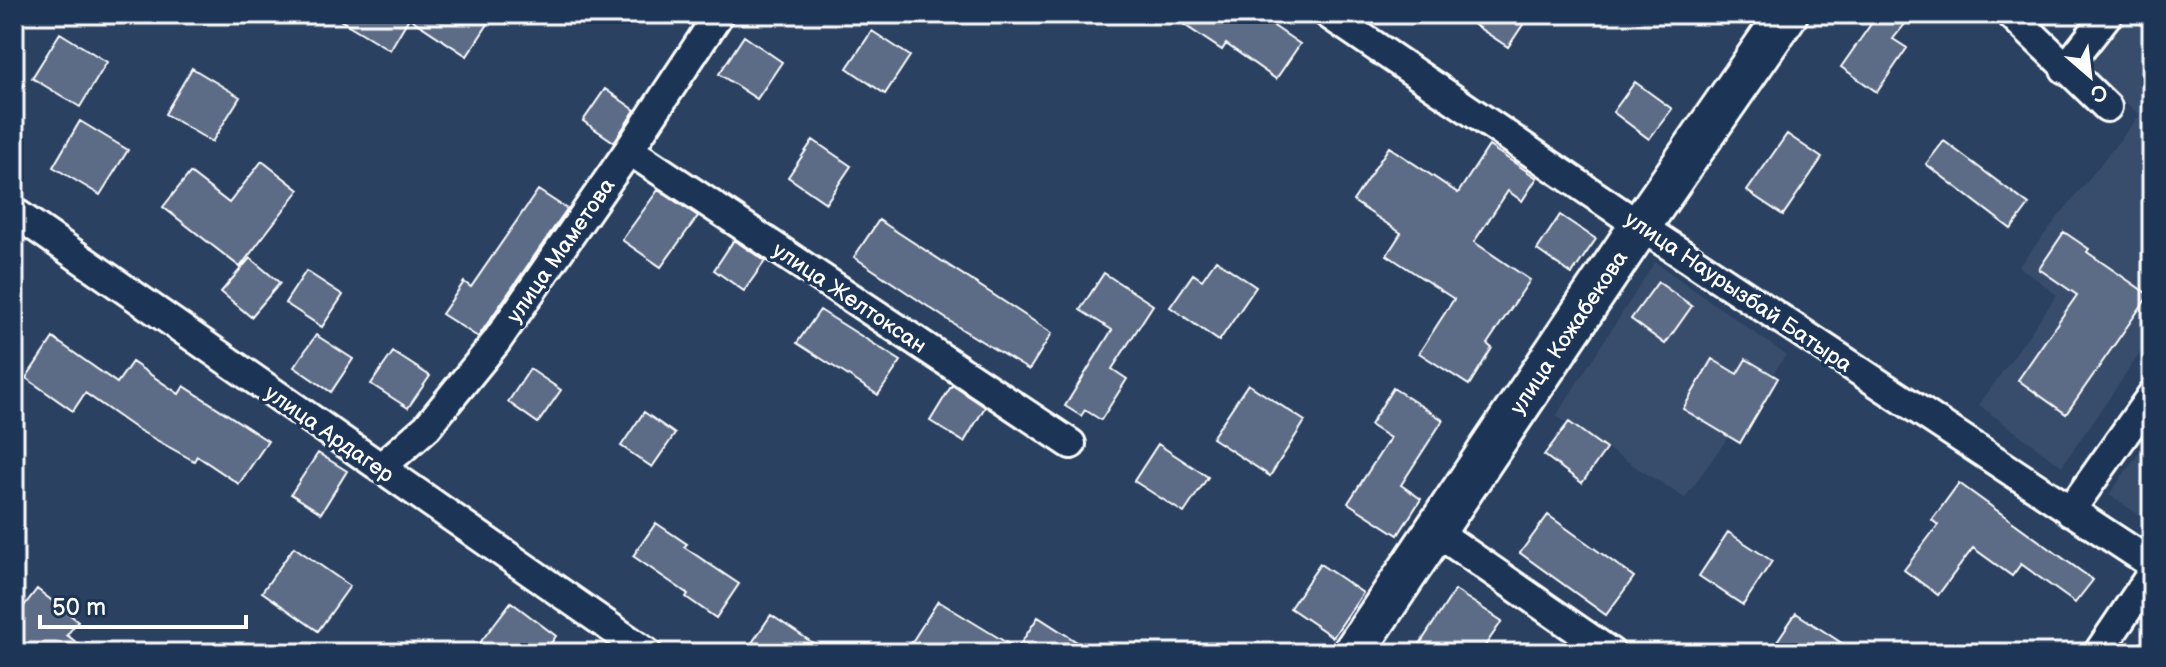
<svg xmlns="http://www.w3.org/2000/svg" width="2166" height="667" font-family="'Balsamiq Sans',sans-serif">
	<style>
		.built { fill: #394e6c }
		.building { fill: #5b6c86; stroke: #fff; stroke-width: 2 }
		.lines { fill: none; stroke-linecap: round; stroke-linejoin: round }
		.minor-casing { stroke: #fff; stroke-width: 34 }
		.secondary-casing { stroke: #fff; stroke-width: 46 }
		.minor { stroke: #1d3557; stroke-width: 28 }
		.secondary { stroke: #1d3557; stroke-width: 40 }
		.labels { text-anchor: middle; stroke-width: 7; stroke-linejoin: round; paint-order: stroke }
		.street-label { font-size: 22px; fill: #fff; stroke: #1d3557 }
	</style>
	<rect width="100%" height="100%" fill="#2a4161"/>
	<filter id="ink" filterUnits="userSpaceOnUse"><feTurbulence type="fractalNoise" baseFrequency=".0125" numOctaves="2"/><feDisplacementMap in="SourceGraphic" scale="16" xChannelSelector="R" yChannelSelector="G"/><feConvolveMatrix kernelMatrix="1 2 1 2 8 2 1 2 1" color-interpolation-filters="sRGB"/></filter>
	<g filter="url(#ink)">
		<path class="built" d="M2128,14H2152V336L2062,466L1979,405L2057,295L2019,266L2140,115L2086,67Z
			M1655,262L1786,355L1685,498L1556,416Z
			M2152,434V523L2109,495Z"/>
		<path class="building" d="M330,14H474L488,24L467,56L409,18L390,50Z
			M1168,14H1243L1260,26L1265,20L1300,44L1276,79L1226,44L1222,50Z
			M1458,14H1530L1508,47Z
			M1878,14H1913L1893,39L1907,48L1877,92L1841,67Z
			M872,31L910,56L885,94L847,68Z
			M60,33L107,62L80,107L32,78Z
			M744,36L782,62L757,99L719,74Z
			M192,68L240,97L212,142L165,114Z
			M1635,82L1672,109L1649,139L1613,112Z
			M605,89L635,110L614,142L583,121Z
			M80,121L128,150L100,195L53,167Z
			M1787,134L1822,158L1783,215L1747,191Z
			M813,140L851,166L826,203L788,177Z
			M1944,141L2029,205L2011,229L1926,164Z
			M1489,146L1537,178L1522,201L1508,191L1474,242L1530,280L1487,344L1492,348L1469,385L1419,353L1454,299L1387,255L1401,233L1353,201L1389,147L1458,193Z
			M262,161L299,190L240,267L163,207L190,173L229,203Z
			M538,190L567,209L478,337L442,314L464,282L471,287Z
			M658,190L698,216L661,267L622,240Z
			M1560,215L1596,239L1572,274L1537,250Z
			M879,220L1052,333L1029,370L963,330L854,257Z
			M2064,232L2089,249L2087,252L2149,295L2066,414L2018,380L2077,295L2039,269Z
			M734,240L765,261L744,291L714,270Z
			M250,258L280,283L251,317L221,292Z
			M1216,260L1256,287L1219,341L1170,307L1193,274L1202,280Z
			M306,271L343,295L322,327L285,303Z
			M1104,273L1153,305L1112,369L1127,379L1101,420L1085,410L1081,416L1065,406L1112,330L1080,310Z
			M1658,282L1692,306L1665,344L1631,319Z
			M820,310L901,361L878,395L797,343Z
			M316,335L353,359L331,392L294,367Z
			M53,338L117,383L132,362L179,394L184,386L268,441L239,484L197,456L194,461L135,428L85,393L73,411L26,378Z
			M393,352L430,376L408,408L371,384Z
			M1712,359L1737,374L1746,359L1778,378L1740,443L1683,409Z
			M530,369L561,390L538,423L508,402Z
			M1248,384L1305,421L1270,476L1212,438Z
			M952,385L985,407L964,442L930,421Z
			M1393,388L1443,420L1401,485L1421,499L1398,535L1348,503L1390,438L1370,425Z
			M644,412L675,434L652,467L621,446Z
			M1569,422L1606,449L1582,483L1544,455Z
			M1158,444L1208,477L1184,513L1134,481Z
			M318,453L347,471L321,513L291,494Z
			M1959,483L2093,580L2075,603L2021,564L2012,576L1973,548L1938,595L1904,570L1938,525L1932,520Z
			M1548,515L1634,577L1606,615L1520,553Z
			M656,523L687,544L684,547L739,584L716,618L686,597L688,594L633,556Z
			M1728,532L1772,561L1743,605L1699,576Z
			M294,547L350,586L318,631L262,592Z
			M1320,564L1363,593L1333,637L1290,608Z
			M37,589L78,621L67,635L90,653H31L14,640V619Z
			M1455,590L1502,621L1480,653H1414Z
			M938,601L1017,649L1038,617L1094,653H905Z
			M511,602L556,636L544,653H490L479,644Z
			M1796,613L1857,653H1769Z
			M771,615L828,653H745Z"/>
		<g class="lines">
			<defs>
				<path id="minor" d="M1328,14L1640,226L2152,564
					M2011,14L2107,107
					M2065,69L2108,14
					M629,150L1071,444
					M14,212L647,653
					M380,468L427,427L496,342L629,150L719,14
					M2070,511L2152,395
					M1435,531L1611,653
					M2098,653L2152,573"/>
				<path id="secondary" d="M1353,653L1640,226L1787,14"/>
			</defs>
			<use href="#minor" class="minor-casing"/>
			<use href="#secondary" class="secondary-casing"/>
			<use href="#minor" class="minor"/>
			<use href="#secondary" class="secondary"/>
		</g>
	</g>
	<g class="labels">
		<g class="street-label">
			<text transform="translate(560 250) rotate(-55)" y="8">улица Маметова</text>
			<text transform="translate(1739 291) rotate(34)" y="8">улица Наурызбай Батыра</text>
			<text transform="translate(850 297) rotate(34)" y="8">улица Желтоксан</text>
			<text transform="translate(1568 332) rotate(-56)" y="8">улица Кожабекова</text>
			<text transform="translate(330 433) rotate(35)" y="8">улица Ардагер</text>
		</g>
	</g>
	<rect width="2166" height="667" fill="none" stroke="#1d3557" stroke-width="48"/>
	<rect x="24" y="24" width="2118" height="619" fill="none" stroke="#fff" stroke-width="3" filter="url(#ink)"/>
	<g transform="translate(2090 76) rotate(152)" stroke="#1d3557" stroke-width="6" paint-order="stroke">
	<path d="M0-6L14 30L0 20L-14 30Z" fill="#ffffff"/>
	<text y="-12" font-size="22" font-weight="bold" text-anchor="middle" fill="#ffffff">С</text>
	</g>
	<path d="M40 615v12h206v-12" fill="none" stroke="#ffffff" stroke-width="4"/>
	<text x="52" y="615" font-size="24" fill="#ffffff" stroke="#1d3557" stroke-width="6" paint-order="stroke">50 m</text>
</svg>
